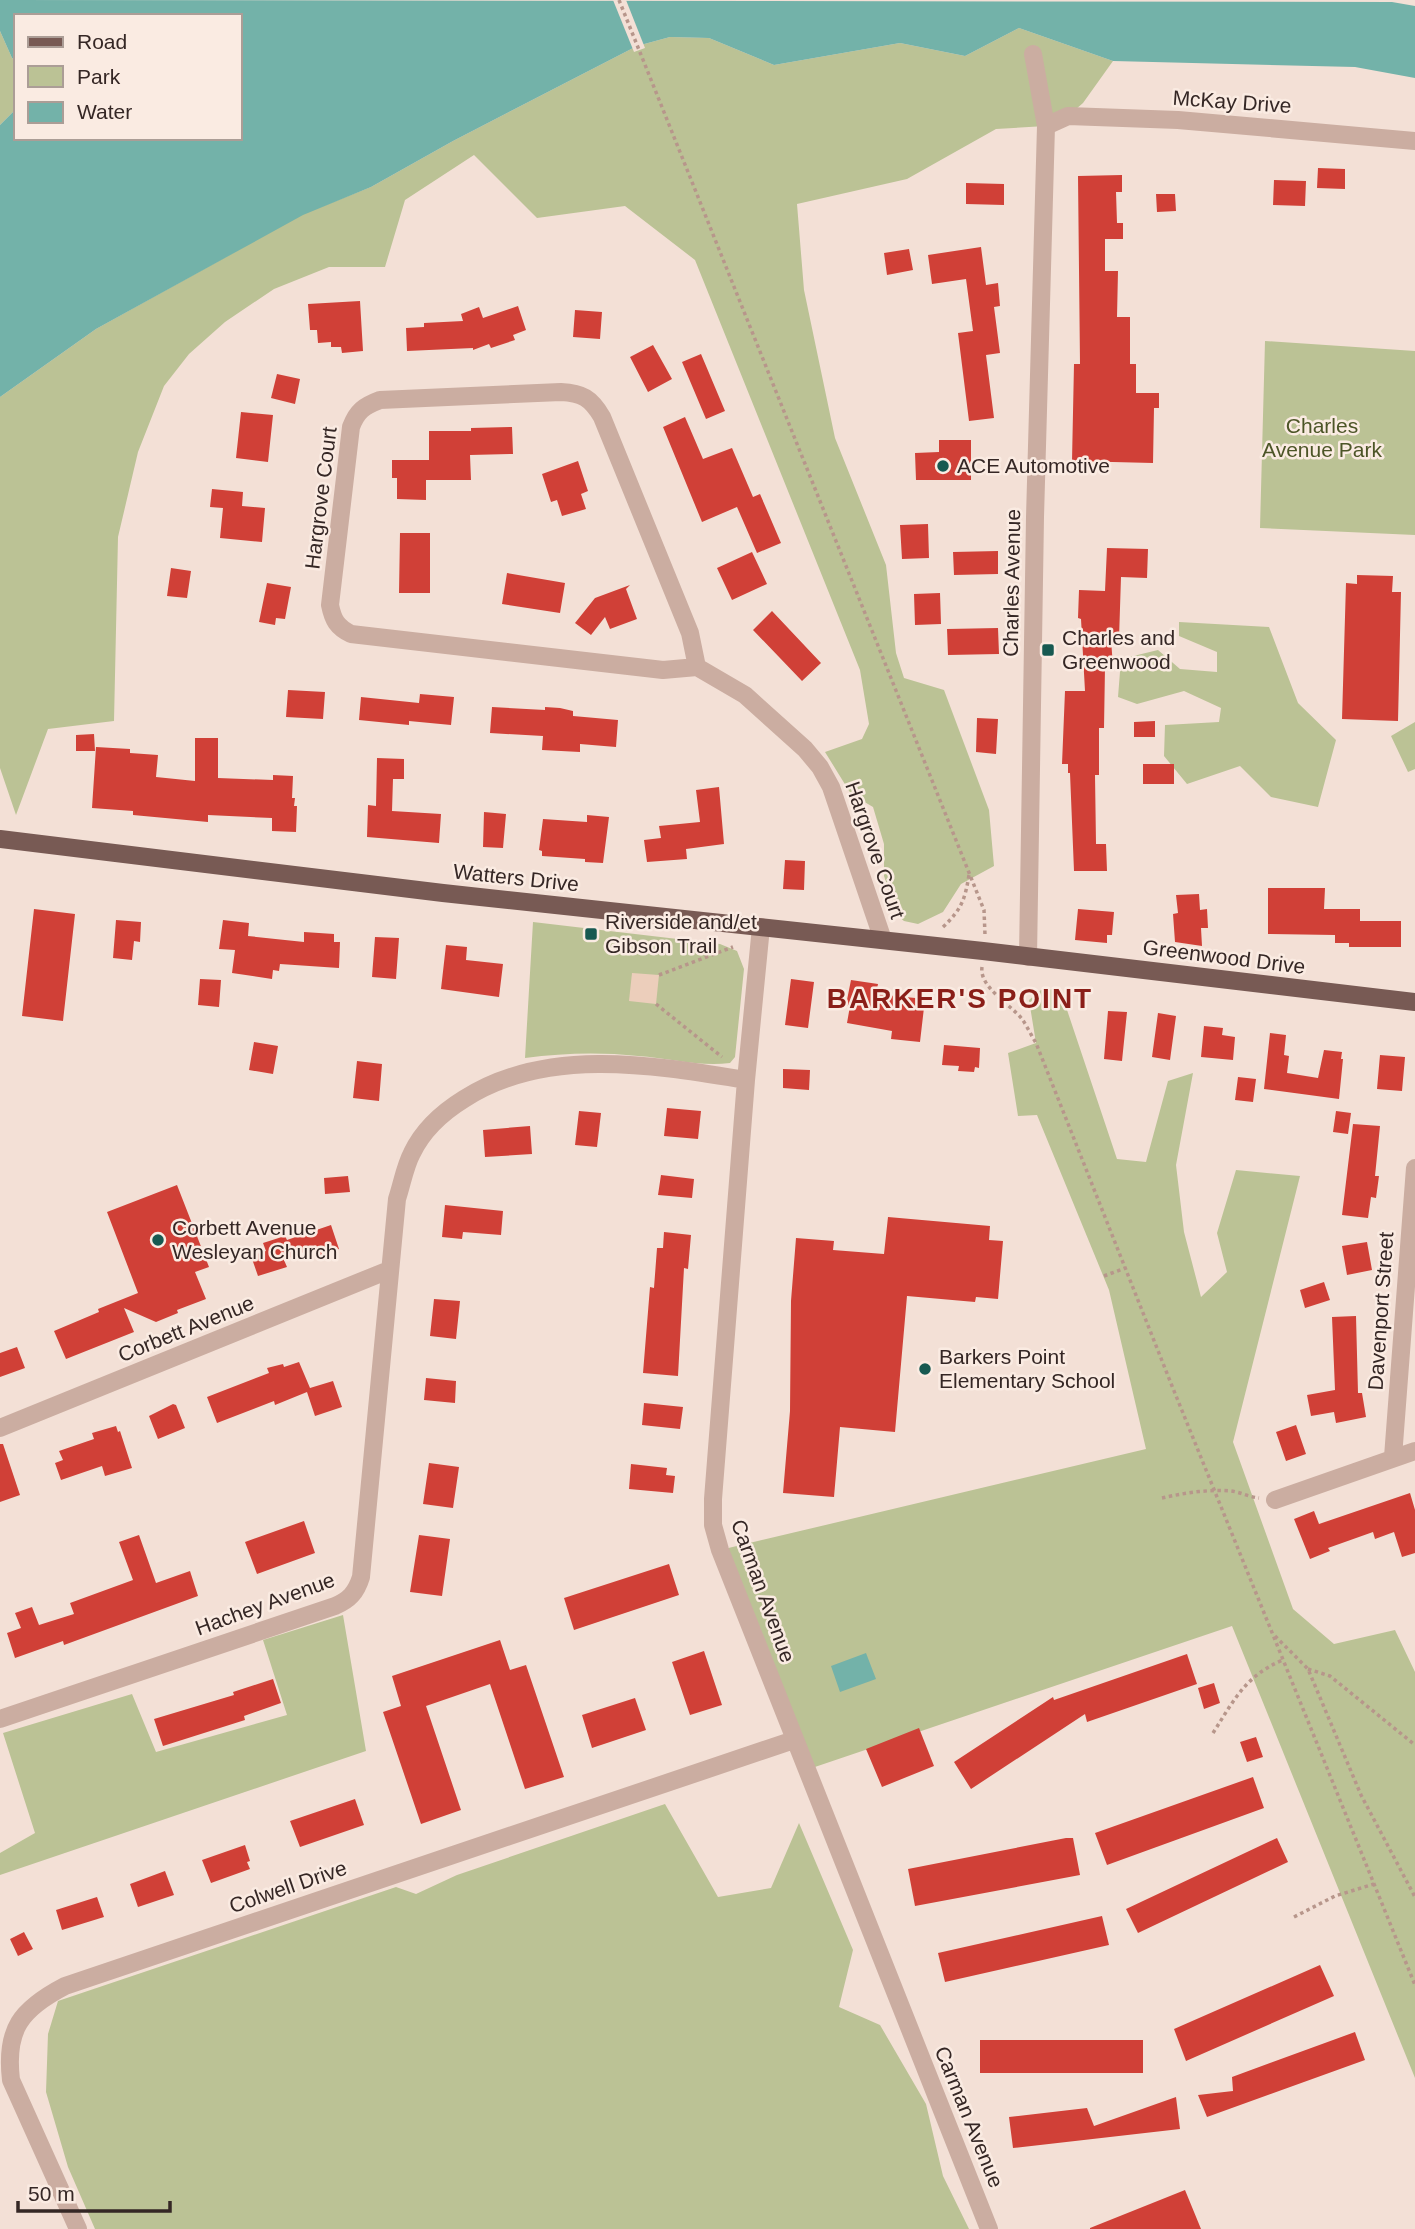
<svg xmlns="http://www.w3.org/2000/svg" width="1415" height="2229" font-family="Arial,sans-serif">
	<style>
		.green { fill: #bbc295 }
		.plaza { fill: #eccebb }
		.water { fill: #73b2a9 }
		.pier { fill: #f3e0d6 }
		.building { fill: #d04037 }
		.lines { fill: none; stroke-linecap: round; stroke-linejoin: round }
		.path { stroke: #b7968b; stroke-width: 3.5; stroke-dasharray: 3.5 3.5; stroke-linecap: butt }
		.minor { stroke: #cbada1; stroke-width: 18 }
		.major { stroke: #785a54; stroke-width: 18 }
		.poi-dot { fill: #175951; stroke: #faebe2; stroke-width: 2.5 }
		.labels { text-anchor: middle; stroke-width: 5; stroke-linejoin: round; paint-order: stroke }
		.street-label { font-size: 21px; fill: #352725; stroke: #faebe2 }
		.park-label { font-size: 21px; fill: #4c5527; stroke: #faebe2 }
		.poi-label { font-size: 21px; fill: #352725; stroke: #faebe2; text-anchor: start }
		.district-label { font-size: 28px; font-weight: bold; letter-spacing: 2px; fill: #8a1e18; stroke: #faebe2 }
	</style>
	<rect width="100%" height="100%" fill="#f3e0d6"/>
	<path class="green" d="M1019,28L1113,61L1083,103L1068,116L1046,126L996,129L907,179L797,204L804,290L835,438L886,565L896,653L904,678L944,690L989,810L994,866L961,884L943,912L918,924L904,921L897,915L884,876V844L873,807L851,794L825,752L862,739L869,724L860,670L695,260L625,206L537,218L474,155L405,200L385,267H329L274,289L225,322L189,354L164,386L138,452L118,537L114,721L48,729L16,815L0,768V397L96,329L303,214L371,187L453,141L637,46L670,37L709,38L774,65L900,43L965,56Z
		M0,31L12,58L16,60V109L0,125Z
		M1265,341L1415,351V535L1260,528Z
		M1179,622L1269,627L1298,703L1336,740L1318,807L1271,797L1240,766L1187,784L1164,756L1165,725L1219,722L1221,708L1184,691L1137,704L1118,697L1121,659L1158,650L1180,669L1217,672V652L1179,636Z
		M1415,722V769L1408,772L1391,736Z
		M533,922L720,944L737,951L744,969L735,1057L730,1063C699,1067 669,1058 638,1056C600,1052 563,1053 525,1058Z
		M1060,989L1117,1159L1146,1162L1168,1081L1193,1073L1176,1165L1184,1232L1201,1297L1227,1272L1217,1233L1236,1170L1300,1176L1233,1442L1293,1609L1334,1644L1395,1630L1415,1672V2078L1232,1626L806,1770L720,1550L1146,1449L1109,1290L1037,1115L1018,1116L1008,1053L1036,1043L1029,1000L1041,990Z
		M343,1615L366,1751L0,1875V1853L35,1833L3,1733L132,1694L156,1752L287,1715L263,1640Z
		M665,1804L718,1897L771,1888L799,1823L853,1950L839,2007L880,2025L926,2104L943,2176L969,2229H95L68,2167L46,2092L48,2034L58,2001L396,1887L416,1894L457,1875Z"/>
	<path class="plaza" d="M632,973L659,975L656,1004L629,1001Z"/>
	<path class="water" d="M0,0L1392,2L1415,6V78L1355,67L1113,61L1019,28L965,56L900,43L774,65L709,38L670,37L637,46L453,141L371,187L303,215L96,329L0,397V125L16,109V138H240V16H16V60L12,58L0,31Z
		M866,1653L876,1679L840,1692L831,1666Z"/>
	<path class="pier" d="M613,0H626L645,48L634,52Z"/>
	<path class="building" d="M1318,168L1345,169V189L1317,188Z
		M1122,175V192H1116L1117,223H1123V239H1105V271H1118L1117,317H1130V364H1136V393H1159V408H1154L1153,463L1072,461L1074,364H1080L1078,176Z
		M1274,180L1306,181L1305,206L1273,205Z
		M966,183L1004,184V205L966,204Z
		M1156,194H1175L1176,211L1157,212Z
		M981,247L986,285L998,283L1000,306L994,307L1000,353L986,355L994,418L969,421L958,333L973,331L966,279L932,284L928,255Z
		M909,249L913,270L887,275L884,253Z
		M360,301L363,351L342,353L341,347H331V342L318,343L317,330H310L308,304Z
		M518,306L526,330L513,335L515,340L491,348L489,344L473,350V348L407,351L406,328L424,327V323L463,321L461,314L479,307L483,318Z
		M575,310L602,312L600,339L573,337Z
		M653,345L672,379L648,392L630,357Z
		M701,354L725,411L706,419L682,362Z
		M277,374L300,379L295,404L271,398Z
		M241,412L273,415L268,462L236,458Z
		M685,417L703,459L732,448L753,497L760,494L781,543L757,553L737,507L702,522L663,427Z
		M512,427L513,454L470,455L471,480H426V500L397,499V478H392V460H429V431H471V428Z
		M939,440H971V480H916L915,453L939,452Z
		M578,461L588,491L581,494L586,509L562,516L557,500L551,502L542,474Z
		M212,489L243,492L242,506L265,508L262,542L220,538L223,508L210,507Z
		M928,524L929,558L902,559L900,525Z
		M400,533H430V593H399Z
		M1107,548L1148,549L1147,578L1121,577L1119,639H1111L1113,667H1105L1104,728H1099V775H1095L1096,844H1106L1107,871H1074L1070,773H1068V764H1062L1065,691H1085L1081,619L1078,618L1079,590L1105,591Z
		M998,551V574L954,575L953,552Z
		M752,552L767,584L732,600L717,568Z
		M171,568L191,571L187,598L167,596Z
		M507,573L565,583L560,613L502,604Z
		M1357,575L1393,576L1392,592H1401L1398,721L1342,719L1346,583L1357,584Z
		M267,583L291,587L285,619L276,618L275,625L259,622Z
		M630,585L626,589L637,619L610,629L605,617L591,635L575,623L595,598Z
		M940,593L941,624L915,625L914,594Z
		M772,611L821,663L802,681L753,630Z
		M998,628L999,654L948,655L947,629Z
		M288,690L325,692L323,719L286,717Z
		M420,694L454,697L451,725L409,721V725L359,720L361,697L419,703Z
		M492,707L545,710V707L560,708L573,711V716L618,720L616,747L580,744V752L542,750L543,736L490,733Z
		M977,718L998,719L996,754L976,752Z
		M1155,721V737H1134V722Z
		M94,734L95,751H76V735Z
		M195,738H218V778L273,780V775L293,776L292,798H295L294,806H297L296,832L272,831V818L208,815V822L133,815V811L92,808L96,747L130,749V753L158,755L156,777L195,781Z
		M377,758L404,759V779H393L392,811L441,814L439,843L367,837L368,805L376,806Z
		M1143,764H1174V784H1143Z
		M719,787L724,844L686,849L687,859L647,862L644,840L661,838L659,826L700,822L696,790Z
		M484,812L506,814L503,848L483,847Z
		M587,815L609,817L603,863L585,862V859L542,856V851L539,850L543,819L587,822Z
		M785,860L805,861L804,890L783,889Z
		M1268,888H1325L1324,909H1360V921H1401V947H1349V943H1335V935L1268,934Z
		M1199,894L1200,910L1207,909L1208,928H1201L1202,946L1175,942L1173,914L1178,913L1176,895Z
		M34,909L75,914L63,1021L22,1016Z
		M1078,909L1114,912L1112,935H1107V943L1075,940Z
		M116,920L141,922L140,942L134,941L132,960L113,958Z
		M223,920L249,923L248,936L304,942V932L334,934V942H340L339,968L280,964L279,971L273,970L272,979L232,973L235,950L219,949Z
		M375,937L399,938L396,979L372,977Z
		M446,945L467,947L466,960L503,964L499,997L441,989Z
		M200,979L221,980L219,1007L198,1005Z
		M791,979L814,982L808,1028L785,1025Z
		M851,980L878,984L876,994L925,999L920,1042L891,1039L892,1031L847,1023L850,1006L846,1005Z
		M1108,1011L1127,1012L1122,1061L1104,1059Z
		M1158,1013L1176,1016L1170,1060L1152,1057Z
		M1204,1026L1223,1028L1222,1035L1235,1037L1233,1060L1201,1057Z
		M1270,1033L1286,1035L1284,1055L1289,1056L1287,1073L1318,1078L1324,1050L1342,1052L1341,1059H1343L1339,1099L1264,1089Z
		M254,1042L278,1046L273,1074L249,1070Z
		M944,1045L980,1048L979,1068L975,1067L974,1072L958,1071L959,1066L942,1065Z
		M1380,1055L1405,1057L1402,1091L1377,1089Z
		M357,1061L382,1064L379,1101L353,1098Z
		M783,1069L810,1070L809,1090L783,1088Z
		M1238,1077L1256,1079L1253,1102L1235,1100Z
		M667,1108L701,1111L698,1139L664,1136Z
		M579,1111L601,1113L597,1147L575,1145Z
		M1336,1111L1351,1113L1348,1134L1333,1132Z
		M1353,1124L1380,1126L1375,1176H1379L1376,1198L1371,1197L1368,1218L1342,1215Z
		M530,1126L532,1154L485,1157L483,1130Z
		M661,1175L694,1179L692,1198L658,1195Z
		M348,1176L350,1192L325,1194L324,1178Z
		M177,1185L209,1267L195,1272L206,1299L177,1310L178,1313L156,1322L124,1308L134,1332L66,1359L54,1331L99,1312L98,1309L138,1293L107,1212Z
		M445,1205L503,1211L501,1235L463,1232L462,1239L442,1237Z
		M888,1217L990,1226L989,1240L1003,1241L998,1299L976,1297L975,1302L907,1296L895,1432L840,1427L834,1497L783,1493L790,1411L791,1301L796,1238L834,1241L833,1250L884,1254Z
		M331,1225L339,1249L317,1257L314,1248L284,1260L287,1267L258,1276L251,1256L266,1251L263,1243L285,1236L287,1240Z
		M664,1232L691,1235L688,1269L684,1268L678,1376L643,1373L650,1287L654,1288L657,1248H663Z
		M1367,1242L1372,1270L1347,1275L1342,1246Z
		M1324,1282L1330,1300L1305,1308L1300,1290Z
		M434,1299L460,1301L456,1339L430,1336Z
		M1356,1316L1358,1393H1362L1366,1417L1336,1423L1334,1412L1311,1416L1307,1395L1335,1390L1332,1317Z
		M17,1347L25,1368L0,1377V1353Z
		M299,1362L310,1388L333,1381L342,1407L315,1416L307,1392L275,1405L274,1401L217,1423L207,1397L269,1373L267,1368L283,1364L284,1367Z
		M426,1378L456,1381L455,1403L424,1400Z
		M644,1403L683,1407L680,1429L642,1425Z
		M173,1404L176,1405L185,1428L158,1439L149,1416Z
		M1296,1425L1306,1454L1286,1461L1276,1432Z
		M116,1426L118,1432L120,1431L132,1468L105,1476L102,1466L61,1480L55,1463L63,1460L59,1451L94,1439L92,1433Z
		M0,1444H3L20,1495L0,1502Z
		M429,1463L459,1467L453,1508L423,1504Z
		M631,1464L667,1468L666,1475L675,1476L673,1493L629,1489Z
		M1410,1493L1415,1510V1553L1402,1557L1394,1532L1375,1539L1373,1532L1328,1548L1330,1551L1310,1559L1294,1519L1314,1511L1319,1524Z
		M304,1521L315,1553L257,1574L245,1542Z
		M139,1535L156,1583L190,1571L198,1596L64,1645L63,1641L15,1658L7,1633L21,1628L15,1613L32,1607L39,1625L74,1614L70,1603L133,1580L119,1542Z
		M419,1535L450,1539L442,1596L410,1592Z
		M669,1564L679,1595L574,1630L564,1598Z
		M500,1640L510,1670L526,1665L564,1777L525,1789L490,1684L426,1706L461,1810L421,1824L383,1712L401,1706L392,1676Z
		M704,1651L722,1705L690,1715L672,1662Z
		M1187,1654L1197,1684L1087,1722L1085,1714L971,1789L954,1762L1053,1697L1054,1700Z
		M273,1679L281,1703L244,1716L245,1720L163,1746L154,1719L234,1695L233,1692Z
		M1214,1683L1220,1703L1204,1709L1198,1688Z
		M635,1698L646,1730L592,1748L582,1715Z
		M919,1728L934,1766L882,1787L866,1749Z
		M1256,1737L1263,1757L1247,1762L1240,1742Z
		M1253,1777L1264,1808L1107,1865L1095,1833Z
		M355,1799L364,1825L300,1847L290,1821Z
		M1066,1838H1073L1080,1875L915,1906L908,1869Z
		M1277,1838L1288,1862L1138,1933L1126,1909Z
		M245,1845L250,1861L247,1862L250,1869L211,1883L202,1860Z
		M165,1871L174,1895L138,1907L130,1884Z
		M97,1897L104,1917L62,1930L56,1910Z
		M1102,1916L1109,1945L945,1982L938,1953Z
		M24,1932L33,1949L18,1956L10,1939Z
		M1320,1965L1334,1996L1186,2061L1174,2029Z
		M1355,2032L1365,2060L1207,2117L1198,2095L1233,2091L1232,2077Z
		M980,2040H1143V2073H980Z
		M1176,2097L1180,2129L1013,2148L1009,2117L1087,2108L1094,2126Z
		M1185,2190L1201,2229H1090V2228Z"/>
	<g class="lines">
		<path class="path" d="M619,0L984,910L985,935
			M943,927C962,909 965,899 969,875
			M982,967C979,987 1010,1004 1022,1019C1027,1026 1031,1035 1036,1043L1172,1386L1415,1985
			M659,975L733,947
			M656,1004L722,1057
			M1104,1276L1125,1268
			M1162,1498C1184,1493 1208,1489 1231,1491C1240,1492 1249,1497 1259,1498
			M1275,1636L1308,1669L1361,1795L1415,1897
			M1308,1669L1330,1676L1415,1745
			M1213,1733C1234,1700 1246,1675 1283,1660
			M1294,1917L1335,1896L1374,1884"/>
		<path class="minor" d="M1046,126L1068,116L1178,120L1415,141
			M561,392C582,393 591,398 602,417L690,633L697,667L663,670L351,634C337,627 333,620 330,605L351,427C357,411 364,406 380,400Z
			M697,667L745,695L805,749L820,767L831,787L883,940
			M761,927L746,1080L713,1499V1525L720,1550L989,2229
			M1028,957L1035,517L1046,126L1033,54
			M0,1428L389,1270
			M1393,1457L1415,1168
			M1275,1500L1415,1451
			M0,1719L335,1606C349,1600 356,1593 361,1577L397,1199C402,1184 405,1166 412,1153C423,1130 443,1112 464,1099C546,1046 654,1065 746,1080
			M78,2229L11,2080C5,2029 21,2009 65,1986L794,1740"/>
		<path class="major" d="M0,839L443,893L983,951L1415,1002"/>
	</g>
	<g class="poi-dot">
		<circle cx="943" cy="466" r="7"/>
		<rect x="1041" y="643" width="14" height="14" rx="3.5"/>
		<rect x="584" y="927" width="14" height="14" rx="3.5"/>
		<circle cx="158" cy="1240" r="7"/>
		<circle cx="925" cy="1369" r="7"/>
	</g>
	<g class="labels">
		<g class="street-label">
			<text transform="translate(1232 102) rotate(4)" y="7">McKay Drive</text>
			<text transform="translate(321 498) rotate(-83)" y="7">Hargrove Court</text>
			<text transform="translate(1012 583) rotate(-89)" y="7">Charles Avenue</text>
			<text transform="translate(875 850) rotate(71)" y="7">Hargrove Court</text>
			<text transform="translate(516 878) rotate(6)" y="7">Watters Drive</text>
			<text transform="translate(1224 957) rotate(7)" y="7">Greenwood Drive</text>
			<text transform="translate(1381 1311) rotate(-86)" y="7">Davenport Street</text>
			<text transform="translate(186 1329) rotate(-22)" y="7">Corbett Avenue</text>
			<text transform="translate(763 1591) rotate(70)" y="7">Carman Avenue</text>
			<text transform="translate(265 1604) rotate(-20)" y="7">Hachey Avenue</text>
			<text transform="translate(288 1887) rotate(-19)" y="7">Colwell Drive</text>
			<text transform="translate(969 2117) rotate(68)" y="7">Carman Avenue</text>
		</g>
		<g class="park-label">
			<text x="1322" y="433">Charles<tspan x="1322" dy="24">Avenue Park</tspan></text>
		</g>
		<g class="poi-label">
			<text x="957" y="473">ACE Automotive</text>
			<text x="1062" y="645">Charles and<tspan x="1062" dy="24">Greenwood</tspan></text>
			<text x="605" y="929">Riverside and/et<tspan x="605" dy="24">Gibson Trail</tspan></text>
			<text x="172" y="1235">Corbett Avenue<tspan x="172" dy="24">Wesleyan Church</tspan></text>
			<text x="939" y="1364">Barkers Point<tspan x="939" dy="24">Elementary School</tspan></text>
		</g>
		<g class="district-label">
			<text x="960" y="1008">BARKER'S POINT</text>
		</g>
	</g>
	<rect x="14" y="14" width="228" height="126" fill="#faebe2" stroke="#ab9d96" stroke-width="2"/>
	<rect x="28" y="37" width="35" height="10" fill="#785a54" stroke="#ab9d96" stroke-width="2"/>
	<text x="77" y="49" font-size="21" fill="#352725">Road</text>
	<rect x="28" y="66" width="35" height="21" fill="#bbc295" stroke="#ab9d96" stroke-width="2"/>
	<text x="77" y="84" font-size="21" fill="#352725">Park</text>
	<rect x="28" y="102" width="35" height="21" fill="#73b2a9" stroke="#ab9d96" stroke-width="2"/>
	<text x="77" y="119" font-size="21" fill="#352725">Water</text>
	<path d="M18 2201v10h152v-10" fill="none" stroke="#352725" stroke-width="3.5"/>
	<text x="28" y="2201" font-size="21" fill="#352725" stroke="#faebe2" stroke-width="5" paint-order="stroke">50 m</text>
</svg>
